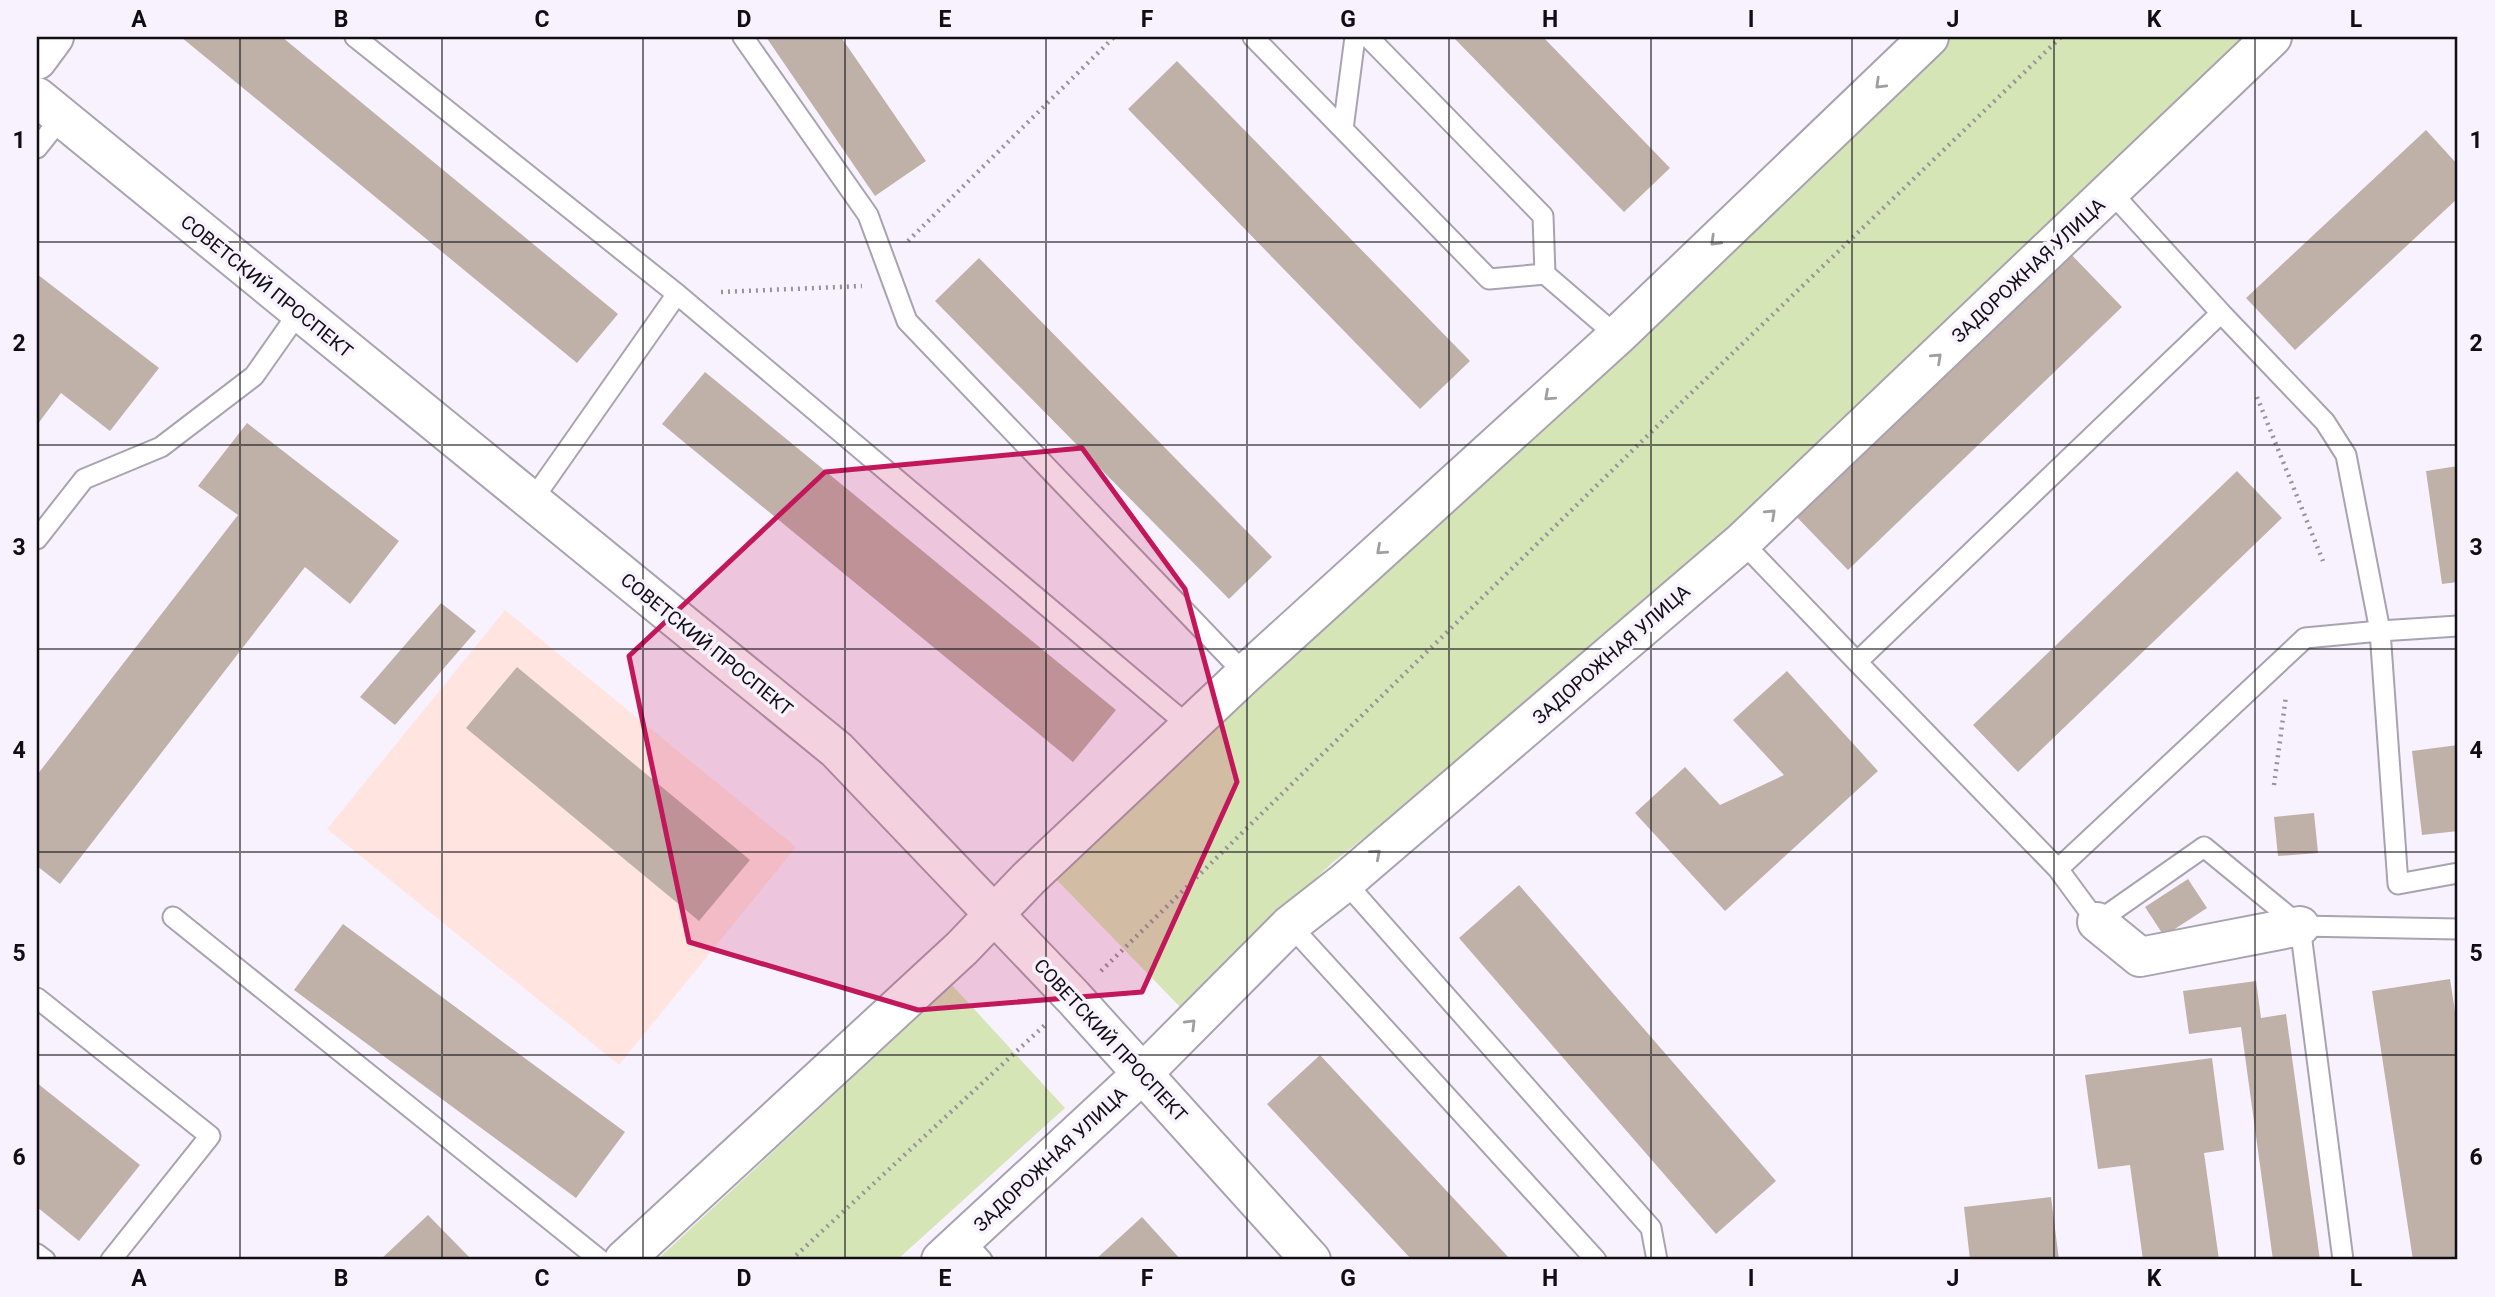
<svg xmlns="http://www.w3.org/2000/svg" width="2495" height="1297" font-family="Roboto,sans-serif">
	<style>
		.education { fill: #ffe4e0 }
		.green { fill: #d6e5b6 }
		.building { fill: #bfb1a8 }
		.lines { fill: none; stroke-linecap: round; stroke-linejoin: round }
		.lane-casing { stroke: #a9a2b0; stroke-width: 23 }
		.street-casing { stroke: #a9a2b0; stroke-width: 42 }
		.secondary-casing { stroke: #a9a2b0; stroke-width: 42 }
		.path { stroke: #97939b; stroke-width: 4.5; stroke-dasharray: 2 5; stroke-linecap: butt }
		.lane { stroke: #fff; stroke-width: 19 }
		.street { stroke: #fff; stroke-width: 38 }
		.secondary { stroke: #fff; stroke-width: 38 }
		.oneway { stroke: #9f9fa0 }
		.marked { fill: #c2185b; fill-opacity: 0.2; stroke: #c2185b; stroke-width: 5; stroke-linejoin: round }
		.grid { fill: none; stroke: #100e12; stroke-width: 2; stroke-opacity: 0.55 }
		.labels { text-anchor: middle; stroke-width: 7; stroke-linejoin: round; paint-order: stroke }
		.street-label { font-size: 19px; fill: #100e12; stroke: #f8f2fe }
		.neatline { fill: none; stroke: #100e12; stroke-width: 2.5 }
		.grid-label { font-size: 23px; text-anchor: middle; font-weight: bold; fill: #100e12 }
	</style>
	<rect width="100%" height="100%" fill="#f8f2fe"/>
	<path class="education" d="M505,610L796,847L619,1065L327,829Z"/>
	<path class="green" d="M1920,37H2272L1742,542L1332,863L1181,1008L1055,878Z
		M952,985L1065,1108L897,1260H657Z"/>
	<path class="building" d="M181,37H282L618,314L577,363Z
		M766,37H841L926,161L875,196Z
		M1453,37H1543L1670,168L1624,212Z
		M1177,61L1470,361L1420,409L1128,109Z
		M2426,130L2458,165V198L2295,350L2246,298Z
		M2064,247L2122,307L1848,570L1790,510Z
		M979,258L1272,557L1229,599L935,301Z
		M37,274L159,368L110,431L61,393L37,425Z
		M705,372L1116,710L1073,762L662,424Z
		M247,423L399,541L350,604L305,567L60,884L37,866V775L238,515L198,486Z
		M2458,466V582L2442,584L2426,471Z
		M2237,471L2282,518L2018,772L1973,725Z
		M441,603L476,631L395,725L360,697Z
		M517,667L750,860L699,921L466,728Z
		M1787,671L1878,771L1725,911L1635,813L1685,767L1720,805L1784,775L1733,720Z
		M2458,745V831L2422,835L2412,751Z
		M2314,813L2318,853L2278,856L2274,817Z
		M2188,879L2207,908L2164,936L2145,907Z
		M1519,885L1776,1181L1716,1234L1459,938Z
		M343,924L625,1132L576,1198L294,990Z
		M2450,979L2458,1031V1260H2413L2372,991Z
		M2256,981L2261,1018L2286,1014L2320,1260H2273L2241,1027L2189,1034L2183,991Z
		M1320,1055L1511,1260H1412L1267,1104Z
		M2212,1058L2224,1150L2204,1153L2219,1260H2143L2130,1165L2098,1169L2085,1075Z
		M37,1083L140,1165L79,1241L37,1207Z
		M2051,1197L2059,1260H1970L1964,1207Z
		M428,1215L472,1260H380Z
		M1142,1217L1181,1260H1095Z"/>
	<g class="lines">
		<defs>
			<path id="lane" d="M355,37L677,294L1190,727
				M743,37L868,215L907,321L1245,674
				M1253,37L1489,279L1545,274L1617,336
				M1368,37L1543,216L1545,274
				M1343,129L1355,37
				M37,148L61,118
				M2221,313L2325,422L2346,455L2380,631L2458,626
				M531,502L677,294
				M37,539L84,479L161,447L254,376L299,312
				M1742,542L1857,662L2221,313L2111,192
				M1857,662L2058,869L2097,922L2204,847L2299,925
				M2058,869L2305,638L2380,631L2398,884L2458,873
				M1345,882L1651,1228L1657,1260
				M173,917L600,1260
				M1290,925L1596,1260
				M37,998L210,1136L111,1260
				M964,1240L982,1260
				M37,1254L45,1260
				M2343,1260L2300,926L2458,929"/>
			<path id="street" d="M37,60L54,37
				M2097,922L2140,957L2300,926
				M624,1260L962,948L1028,879L1245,674L1617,336L1929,37
				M941,1260L1143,1073L1290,925L1345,882L1742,542L2272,37"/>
			<path id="secondary" d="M37,97L837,750L1074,998L1311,1260"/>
		</defs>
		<use href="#lane" class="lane-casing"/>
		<use href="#street" class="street-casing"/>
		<use href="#secondary" class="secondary-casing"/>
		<path class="path" d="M908,241L1114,37
			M721,292L862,286
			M2257,397L2323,561
			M2274,785L2286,696
			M1101,971L1685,399L2061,37
			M791,1260L1047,1023"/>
		<use href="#lane" class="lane"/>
		<use href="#street" class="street"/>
		<use href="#secondary" class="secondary"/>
	</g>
	<defs><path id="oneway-chevron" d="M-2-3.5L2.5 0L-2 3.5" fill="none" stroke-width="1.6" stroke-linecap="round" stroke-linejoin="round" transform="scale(1.75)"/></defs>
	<g class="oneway">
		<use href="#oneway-chevron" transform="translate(1880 84) rotate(136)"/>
		<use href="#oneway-chevron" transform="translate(1715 241) rotate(136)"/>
		<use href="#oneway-chevron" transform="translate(1937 358) rotate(-43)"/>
		<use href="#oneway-chevron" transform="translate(1549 396) rotate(138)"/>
		<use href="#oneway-chevron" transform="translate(1771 514) rotate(-43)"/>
		<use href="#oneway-chevron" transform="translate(1381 550) rotate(138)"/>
		<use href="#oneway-chevron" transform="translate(1376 854) rotate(-41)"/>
		<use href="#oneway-chevron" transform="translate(1191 1024) rotate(-45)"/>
	</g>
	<path class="marked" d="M1082,448L1185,589L1237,782L1142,992L918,1010L689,942L629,656L825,472Z"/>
	<path class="grid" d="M240,37V1260M442,37V1260M643,37V1260M845,37V1260M1046,37V1260M1247,37V1260M1449,37V1260M1651,37V1260M1852,37V1260M2054,37V1260M2255,37V1260M37,242H2458M37,445H2458M37,649H2458M37,852H2458M37,1055H2458"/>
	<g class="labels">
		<g class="street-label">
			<text transform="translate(2028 270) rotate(-43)" y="7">ЗАДОРОЖНАЯ УЛИЦА</text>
			<text transform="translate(267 286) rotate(39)" y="7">СОВЕТСКИЙ ПРОСПЕКТ</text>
			<text transform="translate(707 644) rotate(39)" y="7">СОВЕТСКИЙ ПРОСПЕКТ</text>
			<text transform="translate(1611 654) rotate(-41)" y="7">ЗАДОРОЖНАЯ УЛИЦА</text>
			<text transform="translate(1111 1040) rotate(47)" y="7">СОВЕТСКИЙ ПРОСПЕКТ</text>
			<text transform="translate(1050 1159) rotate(-43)" y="7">ЗАДОРОЖНАЯ УЛИЦА</text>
		</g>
	</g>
	<rect width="2495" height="1297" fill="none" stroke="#f8f2fe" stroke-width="77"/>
	<rect x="38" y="38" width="2418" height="1220" class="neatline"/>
	<g class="grid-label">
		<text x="139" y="27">A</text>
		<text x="341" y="27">B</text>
		<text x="542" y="27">C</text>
		<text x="744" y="27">D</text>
		<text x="945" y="27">E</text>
		<text x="1147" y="27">F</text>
		<text x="1348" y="27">G</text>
		<text x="1550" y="27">H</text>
		<text x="1751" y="27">I</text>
		<text x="1953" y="27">J</text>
		<text x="2154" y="27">K</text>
		<text x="2356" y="27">L</text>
		<text x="19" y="148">1</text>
		<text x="2476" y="148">1</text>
		<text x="19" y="351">2</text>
		<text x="2476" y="351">2</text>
		<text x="19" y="555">3</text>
		<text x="2476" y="555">3</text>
		<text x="19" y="758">4</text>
		<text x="2476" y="758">4</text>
		<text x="19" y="961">5</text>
		<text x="2476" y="961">5</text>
		<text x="19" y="1165">6</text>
		<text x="2476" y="1165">6</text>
		<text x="139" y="1286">A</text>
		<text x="341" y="1286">B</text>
		<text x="542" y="1286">C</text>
		<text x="744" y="1286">D</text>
		<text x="945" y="1286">E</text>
		<text x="1147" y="1286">F</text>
		<text x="1348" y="1286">G</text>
		<text x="1550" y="1286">H</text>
		<text x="1751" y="1286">I</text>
		<text x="1953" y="1286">J</text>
		<text x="2154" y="1286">K</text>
		<text x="2356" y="1286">L</text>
	</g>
</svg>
